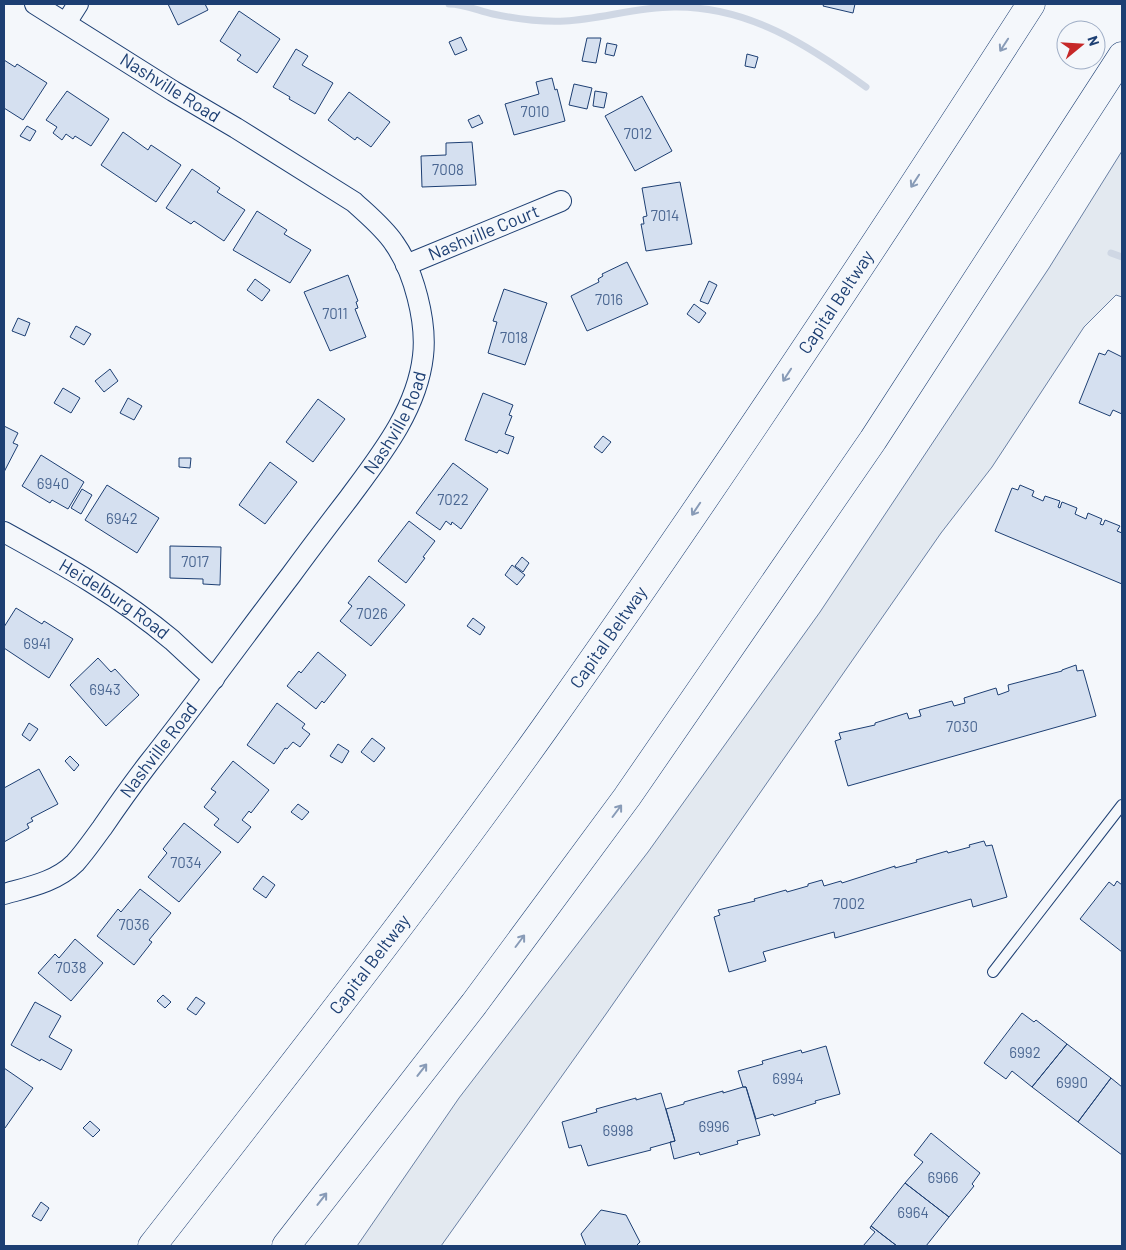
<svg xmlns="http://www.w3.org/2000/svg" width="1126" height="1250" font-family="Barlow,sans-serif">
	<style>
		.green { fill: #e3e9f0; stroke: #687fa3 }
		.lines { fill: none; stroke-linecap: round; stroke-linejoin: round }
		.stream { stroke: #cfd7e4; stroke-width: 7 }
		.building { fill: #d5e0f0; stroke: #1d3f73 }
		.service-casing { stroke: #1d3f73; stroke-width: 12 }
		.minor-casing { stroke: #1d3f73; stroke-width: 22 }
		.motorway-casing { stroke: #1d3f73; stroke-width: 29 }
		.service { stroke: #f4f7fb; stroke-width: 10 }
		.minor { stroke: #f4f7fb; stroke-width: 20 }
		.motorway { stroke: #f4f7fb; stroke-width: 28 }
		.oneway { stroke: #889bb7 }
		.labels { text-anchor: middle; stroke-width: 4; stroke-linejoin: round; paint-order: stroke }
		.number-label { font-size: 15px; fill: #4b6792 }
		.street-label { font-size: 18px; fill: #1d3f73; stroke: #f4f7fb }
	</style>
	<rect width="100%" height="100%" fill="#f4f7fb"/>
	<path class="green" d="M1122,151V297L1116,295L1084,327L992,467L941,533L606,1014L441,1246H357L459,1098L648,852L820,612L1049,268Z"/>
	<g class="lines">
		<path class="stream" d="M449,4C464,4 479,11 493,14C516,19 541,22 565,21C601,19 637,7 674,7C748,6 808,45 866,87
			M1111,253L1122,257"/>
	</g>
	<path class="building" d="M168,4H205L208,10L178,25Z
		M824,4H855L853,13L823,6Z
		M239,11L280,39L257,73L237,60L241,55L220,41Z
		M461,37L467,50L455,55L449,42Z
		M587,38H601L596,63L582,61Z
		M607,43L617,45L614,56L605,54Z
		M296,49L308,56L302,65L333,83L315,114L289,99L290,97L273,87Z
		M747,54L758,57L755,68L745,66Z
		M4,60L15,67L17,64L47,83L23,120L4,108Z
		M552,78L555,90L557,89L565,121L514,135L505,104L539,94L536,82Z
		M574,84L592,88L587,109L569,105Z
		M67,91L109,119L91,146L75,136L73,139L66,134L62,140L53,133L57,127L46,120Z
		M595,91L607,93L604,108L593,106Z
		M349,92L390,122L371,147L357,137L355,140L328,120Z
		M642,96L672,151L635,171L605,116Z
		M479,115L483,123L472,128L468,120Z
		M27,126L36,131L30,141L20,136Z
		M123,132L148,150L151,145L181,165L156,202L101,165Z
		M472,142L476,185L422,187L421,156L446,155V143Z
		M192,169L220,188L217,192L245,210L224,241L194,221L191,224L166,208Z
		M680,182L692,244L646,251L641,224H644L643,217L647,216L642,188Z
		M257,211L287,230L284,234L311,250L290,283L233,250Z
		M627,262L648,304L587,331L571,296L599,282L598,279L603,276L602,274Z
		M348,275L358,301L356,302L358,308L355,309L366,337L330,351L304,292Z
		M255,279L270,290L262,301L247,290Z
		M709,281L717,285L708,304L700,301Z
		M504,289L547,303L525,365L488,353L497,322L493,321Z
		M694,304L706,313L699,323L687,314Z
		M18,318L30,323L25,336L12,331Z
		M76,326L91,334L84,345L70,337Z
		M1108,350L1122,357V414L1113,410L1110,416L1079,403L1099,353L1105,355Z
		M110,369L118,381L104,392L95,381Z
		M63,388L80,398L71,413L54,403Z
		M483,393L513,405L509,415L512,416L505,434L514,437L508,454L499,450L497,453L465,440Z
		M128,398L142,406L134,420L120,413Z
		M318,399L345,419L313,462L286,442Z
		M4,426L18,433L13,443L18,445L4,472Z
		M603,436L611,442L602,453L594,447Z
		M41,455L84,482L68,509L52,500L50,503L22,486Z
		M179,458H191L190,468L179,467Z
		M270,462L297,482L265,524L239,505Z
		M453,463L488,489L461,529L452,522L451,525L446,521L440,530L416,513Z
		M107,485L159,518L137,553L85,520Z
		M1020,485L1034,491L1032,496L1043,501L1045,496L1060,501L1058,507L1060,508L1062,502L1077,508L1075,514L1086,519L1088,513L1102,519L1100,524L1103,525L1105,520L1120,526L1117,531L1122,533V584L995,531L1012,488L1018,490Z
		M82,489L92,495L81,514L71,508Z
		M409,521L435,541L423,557L425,558L406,583L378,561Z
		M170,546L221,547L220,585L203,584V579L170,578Z
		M522,557L529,563L523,572L515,566Z
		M512,565L525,575L517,585L505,575Z
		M369,576L405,605L371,646L340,621L352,606L348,603Z
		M16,608L42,624L44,621L73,639L49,678L4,648V627Z
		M473,618L485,627L480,635L467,626Z
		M318,652L346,675L324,703L322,701L316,709L287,686L299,671L301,673Z
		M98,658L111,672L115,669L139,695L106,726L70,685Z
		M1076,665L1077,671L1083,670L1096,716L848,786L835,741L841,739L839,733L875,725V723L907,713L909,719L921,716L919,710L952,701L954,706L965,703L964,698L996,688L998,695L1009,691L1008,685L1062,671V670Z
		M277,703L305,724L302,728L310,734L300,747L293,742L287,749L285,748L274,764L247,745Z
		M29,723L38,729L30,741L22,735Z
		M372,738L385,748L374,762L361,752Z
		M338,744L349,751L342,763L330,756Z
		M70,756L79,765L74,771L65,761Z
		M233,761L269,790L251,813L249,811L242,820L251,827L238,843L214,825L219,819L204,807L216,792L211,789Z
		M39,769L58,804L31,818L33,821L27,824L29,828L4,842V788Z
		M298,804L309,812L302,820L291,812Z
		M184,823L221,852L179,902L148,877L167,853L163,849Z
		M984,841L986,846L992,845L1007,897L973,907L971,899L835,938L834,932L763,952L766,961L729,972L714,917L720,915L718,910L755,901L754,899L786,890L787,892L808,886V884L822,880L824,886L841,881L842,883L895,866V868L917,862L916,860L947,851L948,853L970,847L969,845Z
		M263,876L275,885L266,898L253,889Z
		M1117,881L1122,885V952L1080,919L1109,882L1114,886Z
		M140,889L171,913L149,940L152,942L134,965L97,936L118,909L121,912Z
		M75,939L103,963L71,1001L38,973L55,954L59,958Z
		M163,995L171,1002L165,1008L157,1001Z
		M196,997L205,1003L196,1015L187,1009Z
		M35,1002L61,1016L49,1037L72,1050L61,1070L41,1059L40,1061L11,1045Z
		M1022,1013L1034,1022L1036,1020L1067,1044L1032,1087L1012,1071L1006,1079L984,1063Z
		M1067,1044L1111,1078L1078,1122L1032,1087Z
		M826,1046L840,1094L815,1101L816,1103L774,1116L773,1114L756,1119L746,1087H743L738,1071L763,1064L762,1061L801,1050L802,1053Z
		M4,1068L33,1088L5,1128L4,1127Z
		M1111,1078L1122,1087V1155L1078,1122Z
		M743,1087H746L760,1135L737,1141L738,1144L700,1155L699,1152L674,1159L670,1142L675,1141L666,1109L684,1104V1102L723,1091V1093Z
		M661,1093L675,1141L650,1148L651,1150L588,1166L581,1145L569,1148L562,1122L597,1112L596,1109L636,1098V1100Z
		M90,1121L100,1130L93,1137L83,1128Z
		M931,1133L980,1173L972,1184L974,1186L949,1217L905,1183L923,1162L914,1155Z
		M905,1183L949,1217L926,1246H897L871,1226Z
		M41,1202L49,1208L41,1221L32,1216Z
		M601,1210L626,1215L640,1242L636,1246H586L581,1234Z
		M871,1226L897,1246H863L875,1232L870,1228Z"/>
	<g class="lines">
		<defs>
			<path id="service" d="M993,972L1122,805"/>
			<g id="minor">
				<path d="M66,23L78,4"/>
				<path id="s1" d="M406,265L561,201"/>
				<path id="s2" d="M4,532C62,564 121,597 172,640C186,653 200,666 214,679"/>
				<path id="s3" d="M4,894C29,887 56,882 75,863C85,852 93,840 102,828C117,806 132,785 148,764C197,702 243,638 291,575C310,549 329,524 349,498C380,456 417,410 423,356C427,322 414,271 394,243C384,228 368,215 354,202L236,128L173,91L35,4"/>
			</g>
			<g id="motorway">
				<path id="s4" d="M152,1246C285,1075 419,905 545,728C713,491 874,248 1031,4"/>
				<path d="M286,1246L474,1004L627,797L873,440L1122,56"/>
			</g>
		</defs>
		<use href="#service" class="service-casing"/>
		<use href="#minor" class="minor-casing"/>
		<use href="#motorway" class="motorway-casing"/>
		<use href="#service" class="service"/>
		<use href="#minor" class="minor"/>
		<use href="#motorway" class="motorway"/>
	</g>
	<defs><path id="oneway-shaft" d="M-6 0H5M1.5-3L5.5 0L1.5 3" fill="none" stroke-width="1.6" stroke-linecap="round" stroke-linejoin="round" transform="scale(1.25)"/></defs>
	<g class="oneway">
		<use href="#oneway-shaft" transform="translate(1004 45) rotate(123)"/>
		<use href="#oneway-shaft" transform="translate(915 181) rotate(123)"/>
		<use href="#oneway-shaft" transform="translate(787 375) rotate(123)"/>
		<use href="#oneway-shaft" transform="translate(696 509) rotate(124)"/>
		<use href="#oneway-shaft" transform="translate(617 811) rotate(-53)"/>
		<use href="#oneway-shaft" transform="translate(520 941) rotate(-53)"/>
		<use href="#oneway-shaft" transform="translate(422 1070) rotate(-52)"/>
		<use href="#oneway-shaft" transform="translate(322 1199) rotate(-52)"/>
	</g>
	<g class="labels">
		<g class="number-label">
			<text x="535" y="117">7010</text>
			<text x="638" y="139">7012</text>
			<text x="448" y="175">7008</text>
			<text x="665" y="221">7014</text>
			<text x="609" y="305">7016</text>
			<text x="335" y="319">7011</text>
			<text x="514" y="343">7018</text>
			<text x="53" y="489">6940</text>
			<text x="453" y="505">7022</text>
			<text x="122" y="524">6942</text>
			<text x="195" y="567">7017</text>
			<text x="372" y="619">7026</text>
			<text x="37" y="649">6941</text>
			<text x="105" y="695">6943</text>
			<text x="962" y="732">7030</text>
			<text x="186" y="868">7034</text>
			<text x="849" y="909">7002</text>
			<text x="134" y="930">7036</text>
			<text x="71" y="973">7038</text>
			<text x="1025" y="1058">6992</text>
			<text x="788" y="1084">6994</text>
			<text x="1072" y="1088">6990</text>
			<text x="714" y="1132">6996</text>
			<text x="618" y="1136">6998</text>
			<text x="943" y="1183">6966</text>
			<text x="913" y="1218">6964</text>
		</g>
		<g class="street-label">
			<text transform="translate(170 88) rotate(32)" y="6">Nashville Road</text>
			<text dy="6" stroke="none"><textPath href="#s1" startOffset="84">Nashville Court</textPath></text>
			<text dy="6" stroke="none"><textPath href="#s4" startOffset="1166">Capital Beltway</textPath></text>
			<text dy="6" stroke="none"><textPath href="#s3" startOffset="624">Nashville Road</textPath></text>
			<text dy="6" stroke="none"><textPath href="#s2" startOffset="129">Heidelburg Road</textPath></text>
			<text dy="6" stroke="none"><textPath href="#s4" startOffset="761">Capital Beltway</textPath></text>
			<text dy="6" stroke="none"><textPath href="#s3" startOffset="219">Nashville Road</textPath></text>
			<text dy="6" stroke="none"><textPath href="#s4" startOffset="356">Capital Beltway</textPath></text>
		</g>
	</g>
	<rect width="1126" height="1250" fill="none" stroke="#1d3f73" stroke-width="10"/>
	<g transform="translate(1081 45) rotate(72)"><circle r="24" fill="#f4f7fb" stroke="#9eadc5"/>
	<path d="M0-4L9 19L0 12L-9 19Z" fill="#c62828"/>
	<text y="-8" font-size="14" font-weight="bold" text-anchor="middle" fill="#1d3f73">N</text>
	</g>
</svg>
